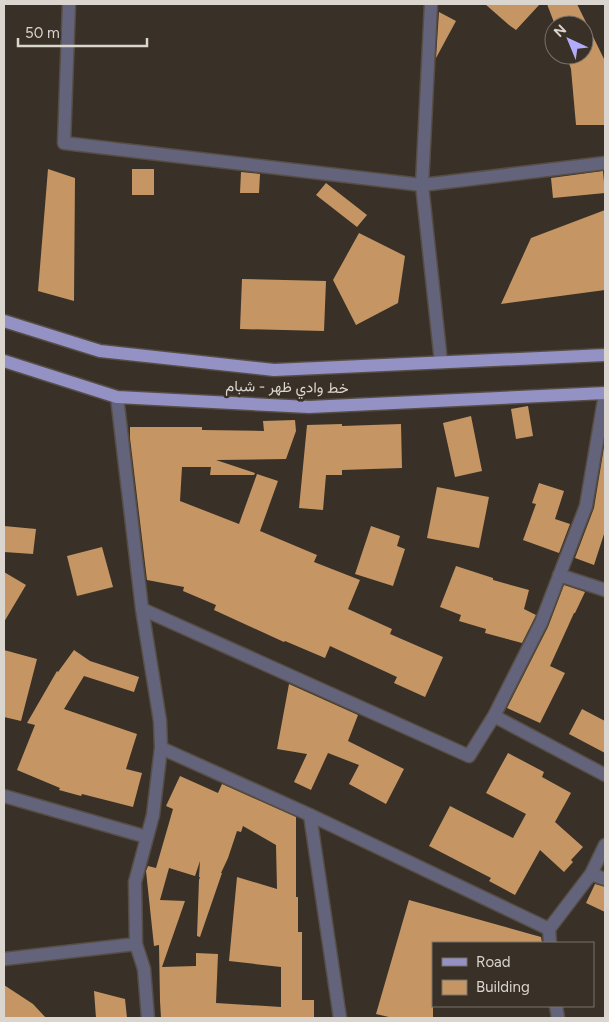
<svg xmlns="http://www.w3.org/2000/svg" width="609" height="1022" font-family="Figtree,Vazirmatn,sans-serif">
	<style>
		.building { fill: #c59664; fill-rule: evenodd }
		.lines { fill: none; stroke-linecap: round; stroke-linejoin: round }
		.minor-casing { stroke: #564e45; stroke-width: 15 }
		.primary-casing { stroke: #564e45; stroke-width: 15 }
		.minor { stroke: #63637b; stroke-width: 12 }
		.primary { stroke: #9491c4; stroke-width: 12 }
		.labels { text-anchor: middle; stroke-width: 5; stroke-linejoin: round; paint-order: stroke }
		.street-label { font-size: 15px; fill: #dad5cf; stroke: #393027 }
	</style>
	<rect width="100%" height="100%" fill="#393027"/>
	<path class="building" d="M485,4H540L516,30L509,25Z
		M547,4H577L605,61V125H576L571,69L566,55H584V25H555Z
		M439,12L456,21L436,58Z
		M48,169L75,178L74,301L38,291Z
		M132,169H154V195H132Z
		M603,171L605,193L553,198L551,178Z
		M241,172L260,174L259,193H240Z
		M326,183L367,215L357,227L316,195Z
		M605,210V290L501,304L531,238Z
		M359,233L405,256L398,303L356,325L333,280Z
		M242,279L326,281L324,331L240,329Z
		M528,406L533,436L516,439L511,409Z
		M471,416L482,471L455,477L443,423Z
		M295,420L296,431L286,459L216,460L255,473L254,475H210L211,467H182L180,501L239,524L257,474L278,481L260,531L317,555L314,562L360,580L348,609L392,629L390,634L443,657L425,697L394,683L397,677L330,646L325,658L285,641L284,642L214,610L216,605L183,591L184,587L147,580L130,438V427H202V430L264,431L263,421Z
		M342,424V426L401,424L402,468L342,470V475H326L323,510L299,508L307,425Z
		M605,441V531L594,565L575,558L594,508Z
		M539,483L564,491L555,519L570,524L559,553L523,540L536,504L532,503Z
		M437,487L489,497L479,548L427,538Z
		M4,526L36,529L33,554L4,552Z
		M371,526L400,536L397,546L405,549L393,586L355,574Z
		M102,547L113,587L77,596L67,556Z
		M456,566L493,578V580L529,590L524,609L536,615L522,643L485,633L486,629L459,621L461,615L440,607Z
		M4,572L26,585L4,622Z
		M564,585L585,592L575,613H574L550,666L565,673L540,723L507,708L548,627Z
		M4,650L37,659L21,721L4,717Z
		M74,650L90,661L139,677L134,692L84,676L64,709L137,734L126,769L142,773L133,807L82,794L81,796L59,790L60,788L17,770L35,725L27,723L57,671L58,672Z
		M289,684L358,715L348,741L404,769L386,804L349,784L359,765L328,753L311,790L294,782L307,754L277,749Z
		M582,709L605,721V753L569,734Z
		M508,753L544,772L542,777L571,793L555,822L583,847L571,860L573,862L564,872L540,850L515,895L489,881L491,878L429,846L450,806L513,838L526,814L486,793Z
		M180,776L218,793L222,784L296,817V897H298V932H302V1000H314V1018H161L160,1001L159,945L154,946L146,871L148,866L156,868L173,809L166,806ZM243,826L276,845L277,889L237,877L229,961L281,967V1007L216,1003L218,954L196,953V966L162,967L185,901L160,900L169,868L195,876L200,861L199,877H200L199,880L197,936L200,937L222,873H221L228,858L237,831L241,832Z
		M595,884L605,887V912L586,903Z
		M409,900L541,937L542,943H433V1018H393L376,1014Z
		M4,985L33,1004L46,1018H4Z
		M94,991L125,999L127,1018H96Z"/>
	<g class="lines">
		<defs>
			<path id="minor" d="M69,4L64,143L422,185L605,163
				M431,4L422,185L441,362
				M117,397L142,609L160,721L161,748L153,815L135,882L136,944L144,969L148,1018
				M559,575L605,590
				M142,609L469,756L494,716L541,623L586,506L605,394
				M494,716L605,775
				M161,748L310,815L549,929L550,943
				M4,796L147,837
				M310,815L340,1018
				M591,874L605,879
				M549,929L591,874L605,845
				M4,959L136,944
				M556,1006L558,1018"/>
			<path id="primary" d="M4,321L100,351L274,370L605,355
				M4,361L117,397L309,407L605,393"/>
		</defs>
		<use href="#minor" class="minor-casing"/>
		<use href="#primary" class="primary-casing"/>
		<use href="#minor" class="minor"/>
		<use href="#primary" class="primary"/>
	</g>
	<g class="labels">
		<g class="street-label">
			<text transform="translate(287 387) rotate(1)" y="5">خط وادي ظهر - شبام</text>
		</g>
	</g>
	<rect width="609" height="1022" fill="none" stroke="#dad5cf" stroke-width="10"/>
	<rect x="432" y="942" width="162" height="65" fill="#393027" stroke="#79726a"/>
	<rect x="442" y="958" width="25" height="8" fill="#9491c4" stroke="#79726a"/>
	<text x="476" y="967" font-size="15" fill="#dad5cf">Road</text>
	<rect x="442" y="980" width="25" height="15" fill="#c59664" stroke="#79726a"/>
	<text x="476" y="992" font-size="15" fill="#dad5cf">Building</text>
	<g transform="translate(569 40) rotate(316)"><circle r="24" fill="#393027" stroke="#79726a"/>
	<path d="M0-4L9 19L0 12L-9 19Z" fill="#b2adfa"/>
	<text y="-8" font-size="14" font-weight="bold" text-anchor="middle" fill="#dad5cf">N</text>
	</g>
	<path d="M18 38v8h129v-8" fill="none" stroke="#dad5cf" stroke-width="2.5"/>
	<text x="25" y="38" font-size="15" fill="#dad5cf" stroke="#393027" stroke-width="4" paint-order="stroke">50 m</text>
</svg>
